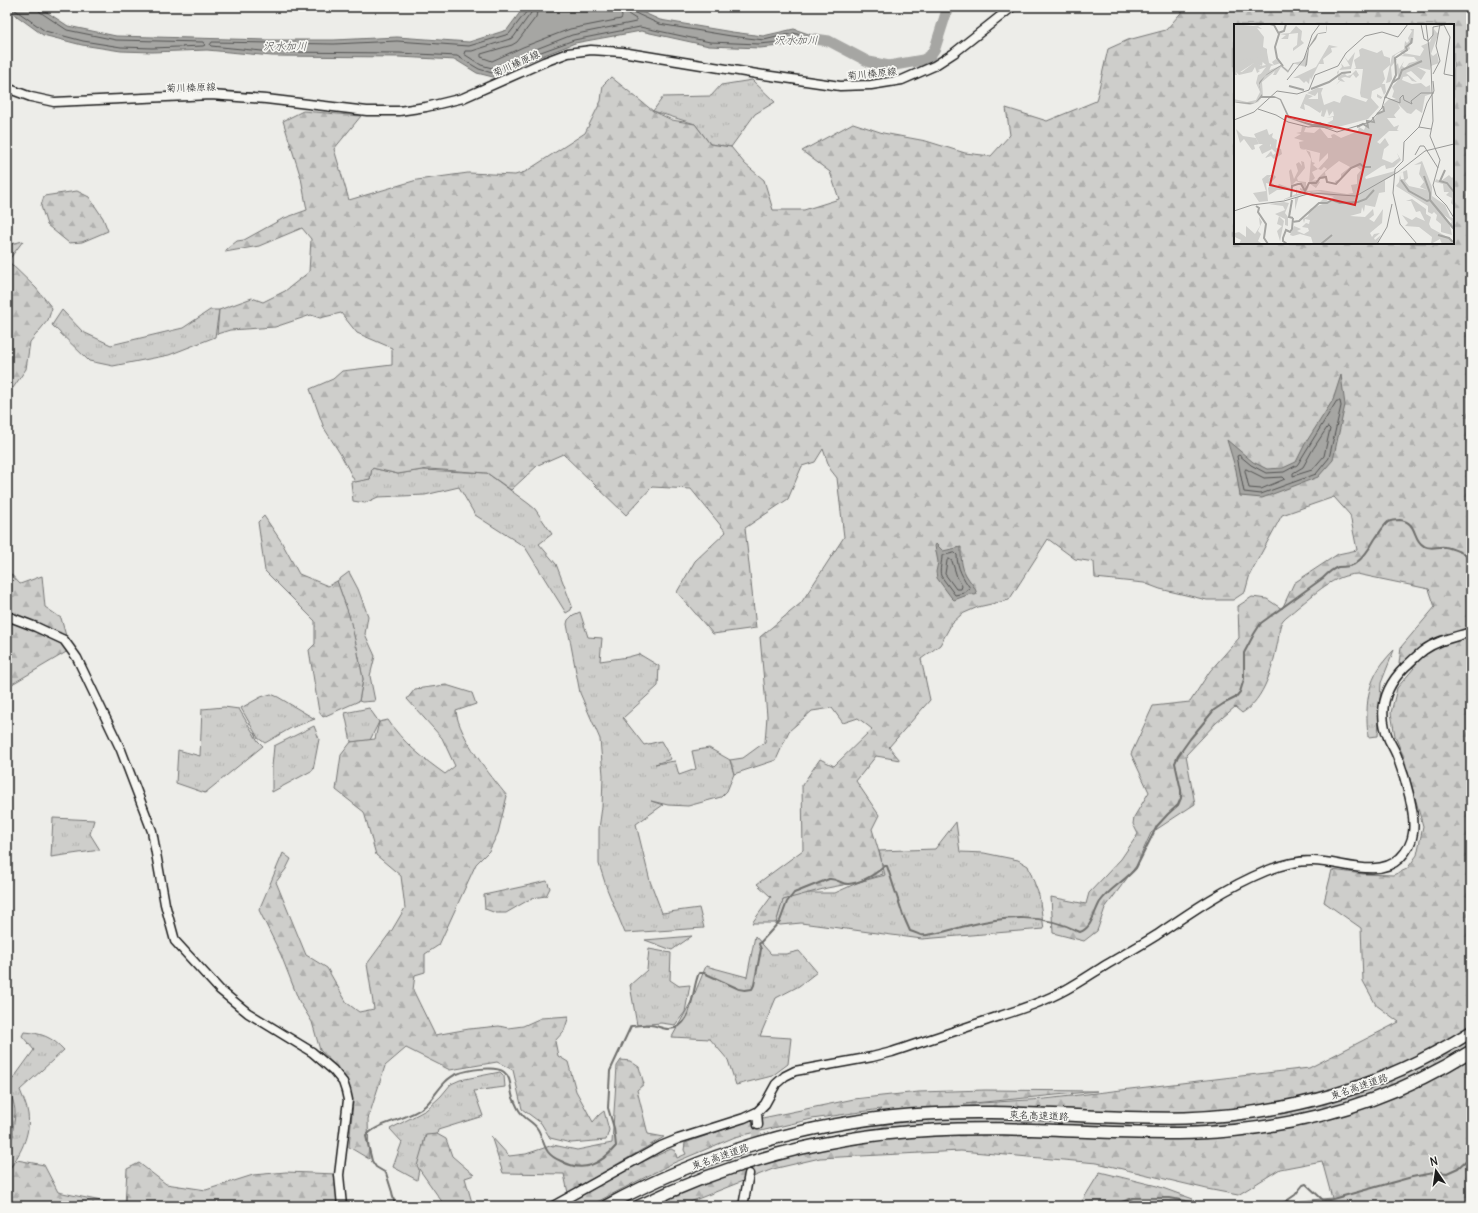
<svg xmlns="http://www.w3.org/2000/svg" width="1478" height="1213" font-family="Delius,'Klee One',sans-serif">
	<style>
		.grass { fill: url(#grass-tufts); stroke: #757574 }
		.forest { fill: url(#forest-firs); stroke: #757574; fill-rule: evenodd }
		.water { fill: #a6a6a3; stroke: #6f6f6d }
		.lines { fill: none; stroke-linecap: round; stroke-linejoin: round }
		.shore { stroke: #535352; stroke-width: 1 }
		.stream { stroke: #6f6f6d; stroke-width: 2 }
		.river { stroke: #a6a6a3; stroke-width: 11 }
		.secondary-tunnel { stroke: #c3c3c0; stroke-width: 8; stroke-dasharray: 8 4; stroke-linecap: butt }
		.secondary-casing { stroke: #1c1c1c; stroke-width: 11 }
		.highway-casing { stroke: #1c1c1c; stroke-width: 14 }
		.secondary { stroke: #f6f6f2; stroke-width: 8 }
		.highway { stroke: #f6f6f2; stroke-width: 11 }
		.labels { text-anchor: middle; stroke-width: 3.5; stroke-linejoin: round; paint-order: stroke }
		.street-label { font-size: 10px; fill: #1c1c1c; stroke: #f6f6f2 }
		.water-label { font-size: 11px; font-style: italic; fill: #535352; stroke: #f6f6f2 }
		.inset-river { fill: none; stroke: #a6a6a3; stroke-width: 2 }
		.inset-road { fill: none; stroke: #999997; stroke-width: 1 }
		.view { fill: #d62828; fill-opacity: 0.15; stroke: #d62828; stroke-width: 2 }
		.inset-edge { fill: none; stroke: #1c1c1c; stroke-width: 2 }
	</style>
	<defs>
		<pattern id="grass-tufts" width="24" height="20" patternUnits="userSpaceOnUse"><rect width="24" height="20" fill="#cececb"/><path d="M3 7l-1-3M5 7V3M7 7l1-3M15 17l-1-3M17 17v-4M19 17l1-3" fill="none" stroke="#b0b0ae"/></pattern>
		<pattern id="forest-firs" width="22" height="20" patternUnits="userSpaceOnUse"><rect width="22" height="20" fill="#cececb"/><path d="M5 1l3.5 6h-7zM16 11l3.5 6h-7z" fill="#b0b0ae"/></pattern>
	</defs>
	<rect width="100%" height="100%" fill="#edede9"/>
	<filter id="ink" filterUnits="userSpaceOnUse"><feTurbulence type="fractalNoise" baseFrequency=".025" numOctaves="2"/><feDisplacementMap in="SourceGraphic" scale="8" xChannelSelector="R" yChannelSelector="G"/><feConvolveMatrix kernelMatrix="1 2 1 2 8 2 1 2 1" color-interpolation-filters="sRGB"/></filter>
	<g filter="url(#ink)">
		<path class="grass" d="M752,80L775,102L755,114L731,147L710,144L695,124L653,111L663,97L711,96L721,85Z
			M62,310L83,332L111,345L183,328L210,310H219L215,337L169,355L113,366L89,361L52,325Z
			M372,468L398,474L422,470L487,473L529,504L535,509L552,534L539,544L556,564L572,606L571,610L566,613L525,547L475,515L459,487L425,495L378,497L365,503L353,501L351,482L370,479Z
			M349,572L358,589L368,616L365,634L375,656L370,676L375,701L362,702L359,701L363,679L357,648L348,613L337,581Z
			M580,612L588,637L602,638L600,661L628,657L639,654L659,666L658,686L623,718L644,745L661,741L671,759L655,764L675,761L679,775L696,769L692,751L709,748L730,760L734,774L727,791L721,797L688,806L668,805L651,801L663,805L636,824L650,881L662,913L699,908L704,928L625,933L607,889L599,864V829L602,807L603,775L600,739L580,693L567,624L568,620L573,615Z
			M1394,650L1381,683L1378,736L1368,737C1365,700 1367,677 1394,650Z
			M271,694L278,697L315,719L291,728L265,743L258,738L241,708L261,697Z
			M224,707L239,709L258,741L263,746L205,793L176,783L178,750L200,756L202,709Z
			M369,708L379,722L370,740L351,742L345,713Z
			M314,726L319,739L313,770L272,792V767L274,746Z
			M53,818L94,820L90,834L100,850L51,857Z
			M956,822L960,852L984,853L1018,860L1028,866L1039,895L1044,929L922,939L801,923L780,925L776,923L783,900L804,893H835L859,882L885,875L879,851L935,849Z
			M692,936L672,950L645,940Z
			M755,936L771,954H786L799,951L817,972L799,986L776,998L760,1036L791,1038L788,1064L772,1076L736,1085L728,1060L710,1039L672,1037L692,1000L706,966L747,977Z
			M649,949L671,953L670,980L679,986L690,985L685,1012L675,1025L661,1023L637,1025L630,985L647,970Z
			M24,1032C41,1033 52,1037 64,1050L20,1090C23,1098 27,1106 28,1114C31,1134 20,1156 7,1171V1080L13,1079L34,1050L22,1036Z
			M500,1072L504,1076L505,1087L474,1091L483,1116L438,1130L437,1134L425,1136L417,1180L393,1167L402,1142L390,1129L426,1110L441,1096L451,1084L460,1080Z"/>
		<path class="forest" d="M1186,7H1471V1206H1287L1301,1201L1332,1198L1322,1161L1280,1169L1238,1195L1207,1189L1097,1163L961,1151L820,1158L773,1169L680,1206H649L676,1192L779,1156L837,1147L881,1109L812,1119L735,1137L671,1164L589,1206H562L640,1163L671,1149L675,1151L677,1158L686,1154L684,1150L685,1143L748,1121L854,1099L919,1092L985,1090L1097,1091L964,1104L1045,1099L1309,1068L1399,1022L1376,1005L1363,981L1361,928L1324,902L1332,870L1363,874L1393,875L1407,869L1417,855L1423,826L1404,758L1395,736L1391,713L1397,688L1414,668L1399,664L1401,647L1435,607L1429,589L1357,574C1333,575 1315,594 1297,608C1293,612 1286,616 1283,620C1279,625 1279,635 1278,641C1273,666 1265,699 1242,713L1235,707L1216,723L1186,755L1195,804L1151,833L1136,866L1105,908L1097,931L1084,941L1053,933L1051,897L1086,904L1089,893L1121,859L1138,834L1133,824L1134,817L1149,792L1131,754L1153,706L1190,702L1210,671L1239,638L1238,606L1252,597L1267,599L1282,609L1294,583L1338,554L1357,550L1350,515L1334,497L1282,515L1250,574L1245,592L1233,600H1207L1160,589L1144,583L1095,578L1094,562L1075,559L1048,539L1009,600L978,607L962,614L952,623L940,645L921,659L930,700L889,747L900,760L876,756L856,781L879,815L872,829L881,859L883,874L859,882L827,888L783,900L776,923H752L771,897L757,884L803,850L802,785L820,759L834,766L872,729L858,718L843,723L832,708L812,711L789,731L776,760L734,774L730,760L743,758L765,742L767,716L760,637L801,603L844,537L837,478L830,469L823,449L815,462L802,466L788,499L745,528L756,628L713,634L677,592L695,561L726,532L691,489L652,487L626,515L563,454L538,465L511,490L487,473L428,469L398,474L372,468L370,479L355,482L341,455L324,428L310,389L333,379L342,371L392,365V348L357,333L341,313L320,318L311,315L275,327L230,330L217,334L219,310L252,298L263,302L285,291L309,272L311,239L302,228L259,246L225,252L227,249L237,241L244,240L282,219L307,210L301,178L283,121L303,111L361,116L334,149L349,200L417,180L468,173L515,175L525,172L585,133L601,101L603,85L611,77L653,111L672,120L695,124L710,144L731,147L745,164L764,180L773,210H804L839,199L830,172L802,151L853,123L883,133L926,141L965,153L991,156L1010,135L1006,108L1047,121L1096,101L1108,49L1128,40L1166,30ZM1235,25H1453V243H1235Z
			M77,191L89,197L103,218L108,231L82,242L69,243L47,225L41,206L44,196Z
			M23,241L8,261L36,288L52,308L48,320L30,342L26,369L13,388L7,384V245Z
			M264,516L281,541L299,574L328,586L337,581L349,615L357,648L363,679L359,701L323,717L319,712L309,650L315,644V621L265,571L258,522Z
			M7,570L20,584L42,576L45,607L61,618L66,636L68,651L7,687Z
			M446,685L472,693L476,704L456,711C459,737 490,775 507,796L498,833L489,851L476,864L439,945L425,954V972L415,975L413,990L435,1035L469,1029L499,1026L508,1028L523,1026L541,1018L569,1016L564,1031L555,1041L558,1056L568,1062L576,1091L593,1122L599,1115L604,1111L609,1130L606,1140L571,1143L550,1138L541,1123L522,1109L513,1070L497,1062L450,1070L406,1048L385,1066L368,1119L369,1159L349,1147L353,1103L345,1077L320,1050L312,1022L299,1001L281,955L259,910L283,853L291,859L286,869L276,882L306,955L327,968L347,1003L359,1012L374,1009L367,964L392,930L405,908L401,876L376,855L364,812L336,790L341,755L351,742L375,739L379,722L388,720C402,742 424,759 445,774L455,766L442,738L407,699L415,689Z
			M547,881L550,888L546,896L532,898L506,913H496L485,909L484,895L521,887Z
			M621,1060L630,1061L639,1067L644,1084L637,1090L648,1134L664,1137L568,1193L564,1174L503,1173L491,1136L509,1156L526,1154L553,1145L577,1150L612,1143L617,1066Z
			M8,1084C10,1094 15,1103 15,1113C15,1121 12,1128 13,1136L7,1144V1085Z
			M437,1134L446,1139L452,1156L474,1175L465,1178L473,1206H445L417,1166L426,1135Z
			M17,1160L44,1165L58,1192L125,1206L127,1169L139,1163L166,1184L206,1190L253,1175L286,1172L336,1174L340,1206H7V1171Z
			M1100,1172L1157,1186L1193,1199L1196,1206H1079Z"/>
		<path class="water" d="M7,7H39L68,26L116,36L267,40H334L397,37L469,42L507,30L524,7H631L660,20L732,32L763,36L794,29L829,41L760,48L709,46L641,31L575,43L529,61L493,77L477,73L456,60L399,57L272,56L207,50L152,52L121,51L82,45L43,35L10,11Z
			M1341,375L1345,405L1333,460L1318,477L1262,498L1240,496L1236,470L1227,440L1253,462L1267,469L1283,468L1296,462L1305,444L1333,400Z
			M936,544L943,551L961,547C961,557 961,566 966,575C970,582 975,586 977,594L975,595L970,594L954,600L951,597L937,578L936,572L938,562L935,546Z"/>
		<g class="lines">
			<path class="shore" d="M11,7L45,31L83,41L121,47L152,48L203,46L205,45L203,42L116,40L67,30L40,12L38,7
				M527,7V11L509,34L469,46L397,41L334,44L212,42L210,45L211,46L272,52L399,53L457,56L479,69L492,73L527,57L574,40L640,27L710,42L759,44L802,40L803,38V36L794,33L764,40L731,36L659,24L633,12L631,7
				M532,7L531,13L513,38L472,51H465L464,54L481,65L492,68L526,53L572,35L636,22V19L628,14L626,7
				M538,7L536,17L517,42L512,45L481,54V57L492,61L523,47L570,29L621,19L622,17L620,7
				M1337,401H1340L1341,406L1329,458L1316,474L1261,494L1244,492L1237,456L1239,455L1251,465L1266,473L1284,472L1297,465Z
				M1328,427L1330,429L1324,456L1312,470L1293,476V473L1303,467L1313,449Z
				M1246,469L1264,478L1283,477L1285,479L1261,489L1249,488L1245,471Z
				M955,553L957,555C957,568 963,578 970,588L964,593L955,595L941,576C939,570 942,562 942,556Z
				M949,559L952,561L957,577L962,586L961,589H956L945,574L947,561Z"/>
			<path class="stream" d="M395,1206L392,1192L386,1173L376,1167L372,1161L366,1136C377,1122 409,1120 425,1106C435,1097 443,1079 457,1074C467,1070 495,1065 504,1072C513,1079 509,1091 514,1100C516,1104 518,1110 521,1113C525,1119 533,1122 537,1128C542,1135 543,1145 548,1152C551,1156 556,1159 561,1161C583,1173 600,1165 616,1146L614,1128L608,1108L610,1071L631,1026C637,1026 644,1024 650,1025C656,1025 662,1029 668,1029C694,1030 691,989 699,973H704L739,989L745,990L752,989L754,985L761,949L759,944L780,921L787,902L794,893L829,879C836,878 841,884 848,884C862,883 874,875 885,866H887L903,915L910,931C914,932 918,934 921,935C928,937 957,928 966,926C1005,916 1043,913 1080,932C1092,928 1094,912 1100,902C1110,888 1125,881 1136,868L1157,826L1168,814L1178,805L1181,798V790L1175,763L1178,756L1190,739L1214,710L1223,704L1235,698L1240,692L1244,679V653L1254,634L1261,623L1323,578C1328,573 1332,569 1338,567C1345,566 1350,568 1356,563C1364,557 1370,548 1375,539C1379,534 1383,526 1388,522C1392,520 1396,520 1400,520C1418,522 1412,540 1424,546C1431,550 1438,546 1445,547C1454,548 1462,554 1471,556
				M1111,1206L1133,1198H1170L1191,1202L1193,1206
				M1279,1206L1295,1195L1303,1185L1306,1184L1323,1200H1329L1412,1177L1439,1172L1447,1173L1458,1168L1471,1156"/>
			<path class="river" d="M815,39L829,41L869,62L889,66L923,60L930,56L935,48L948,7"/>
			<path class="secondary-tunnel" d="M749,1174L758,1125"/>
			<defs>
				<path id="secondary" d="M7,88L31,97L54,102L211,95L266,99L367,111H399L426,107L463,98L544,62L568,53L591,50L622,52L757,74L840,86L871,85L902,80L934,66L954,53L1012,7
					M7,616L36,627L64,640L77,658L121,750L152,831L165,904L175,941L220,990L248,1013L312,1052L333,1070L343,1082L346,1091L348,1100L339,1175L342,1206
					M757,1112L758,1125
					M553,1206L661,1146L678,1139L744,1118L757,1112L765,1104L776,1084L785,1076L795,1071L872,1057L892,1052C924,1041 956,1031 988,1020C1015,1011 1042,1003 1067,989C1080,982 1093,973 1106,965C1123,955 1141,945 1157,935C1192,911 1227,887 1266,871C1281,865 1295,861 1311,861C1339,860 1377,880 1400,858C1407,851 1412,842 1413,833C1416,814 1405,777 1398,759C1396,752 1392,746 1389,740C1377,712 1384,688 1405,667C1411,662 1417,655 1424,650C1438,640 1455,637 1471,632
					M743,1206L749,1174"/>
				<path id="highway" d="M606,1206C703,1154 800,1124 910,1115C1002,1107 1094,1120 1185,1118C1291,1114 1381,1088 1471,1032
					M639,1206C731,1161 831,1135 934,1130C1021,1125 1109,1136 1197,1133C1294,1129 1388,1103 1471,1051"/>
			</defs>
			<use href="#secondary" class="secondary-casing"/>
			<use href="#highway" class="highway-casing"/>
			<use href="#secondary" class="secondary"/>
			<use href="#highway" class="highway"/>
		</g>
	</g>
	<g class="labels">
		<g class="street-label">
			<text transform="translate(516 63) rotate(-24)" y="4">菊川榛原線</text>
			<text transform="translate(872 73) rotate(-6)" y="4">菊川榛原線</text>
			<text transform="translate(191 87) rotate(-2)" y="4">菊川榛原線</text>
			<text transform="translate(1359 1086) rotate(-19)" y="4">東名高速道路</text>
			<text transform="translate(1039 1115) rotate(2)" y="4">東名高速道路</text>
			<text transform="translate(720 1156) rotate(-19)" y="4">東名高速道路</text>
		</g>
		<g class="water-label">
			<text x="796" y="44">沢水加川</text>
			<text x="285" y="50">沢水加川</text>
		</g>
	</g>
	<g transform="translate(1234 24)">
		<rect width="220" height="220" fill="#edede9"/>
		<path d="M0,0L19,2L33,0L24,2L28,5L23,4L30,13L29,23L33,25V32L29,36L28,42L20,39L6,48H0ZM73,28L72,43L60,39L54,49L47,43L42,51H39L41,47L28,58L29,72L24,78L16,81L0,78V75L13,78L22,76L26,68L22,59L24,51L48,41L54,46L59,39L68,37ZM121,28L117,45L105,46L104,52L103,48L108,43L107,39L110,43L116,42L110,32L114,37ZM122,46L125,51L122,54L119,50L116,54L111,53L107,54L111,58L106,57L102,61L106,56H104V53L112,48H115L111,50L113,52L117,51ZM33,105L35,111L39,109L38,113L41,116L36,121L38,125L24,132L28,130L25,123L29,120H25L20,110ZM68,124L76,128L78,138L81,139L79,141L84,145L78,148L81,154L78,157L83,156L86,158L82,164L75,159L77,135L72,126L66,125ZM33,151H38L34,155L40,151L42,153L36,160L32,159L34,177L25,178L19,169L32,167L28,155ZM45,192L50,197L46,217L43,207L48,202L43,200Z" fill="#cececb"/>
		<path d="M62,2L68,7L67,16L70,19L59,27V24L63,21L64,9L55,10L54,15H47L52,11L45,10L56,9ZM176,5H180L179,19L175,21L176,25L169,29L186,32L190,25L187,22L196,18L200,5L203,9L205,8L197,30L199,32L203,29L205,39L197,42L196,46L183,43L192,48L187,56L177,47L172,49L183,58L178,57L174,52L169,53L168,56L178,60L187,59L192,63L196,61L197,70L191,72L188,89L182,85L177,90L173,89L164,80L166,84L160,91L162,94H153L160,103L165,101L163,106L165,107H155L143,118L146,120L151,114L155,121L150,125L148,135L158,139L165,134L163,129L167,136L160,143L152,145L151,141L148,142L131,153L132,155L161,147L160,151L151,156V168L145,169L141,183L131,181L130,188L128,183L127,189L116,192L131,193L139,185L140,191L135,195L140,198L149,185L148,199L136,209L138,213L140,210L146,209L140,214L141,216L147,211L143,219L79,220L77,213L66,210L59,212L56,211L60,202L67,205L63,207L70,210L75,207L74,204L68,203L72,199L75,200L76,196L71,195L70,199L69,195L74,192L76,185L91,179L86,178L90,174L94,177L100,173L84,169L65,172L61,186V174L70,171L88,167L76,168L56,174L48,176L62,170V163L63,170L69,168L66,166V164L69,165L67,159L62,157L57,162L55,147L57,145L60,155L64,147L62,140L65,138L68,142L67,137L70,138L71,144L63,154L64,157L72,158V164L75,162L73,167L87,166L113,170L119,169L117,161L123,160V151L127,146L123,143L118,144L102,160L101,157L107,155V150L116,143L105,137L91,148L92,154L83,155L93,145L90,143L87,146L84,145L94,134V129L85,138L86,129L66,124L65,118L70,117L60,114L67,110L62,109L67,108L68,102L72,103L70,108L80,109L86,104L94,114H98L97,111L100,110L107,114L124,107L125,103L130,106L133,99L140,98L142,91L150,87V80L155,75H162L158,73L160,67L158,63L165,55L161,43L164,39L165,45L170,37L168,42L171,44L175,39L183,37L180,33L166,32L170,31L166,28L161,31L160,35H163L157,43L158,55L156,58L152,59L158,32L170,25L171,17L173,19L175,17L174,14L178,7ZM95,21L104,23L97,24L98,28L89,35L90,40H85L77,56L76,53L75,60L72,57L70,59L65,54H59L82,43ZM25,24L28,32V25L33,28L35,39L40,41L38,38L42,35L47,39L37,42L35,47L26,51L32,43L24,46L26,47L23,49L21,43L18,48L5,51L2,48L3,51H0V47L8,48L21,38L16,35L7,36L16,34L27,42L32,41L23,33L27,31ZM128,24L143,29L148,26L150,32L156,34V41L149,47L151,55L148,60H151L152,68L147,75L143,73V70L148,73L150,71L147,63L138,67L137,74L145,83L134,95L104,103L93,99L99,96V93L92,94L100,92L99,87L95,92L93,85L90,93L87,92L88,86L86,89L75,82L70,80L71,86L66,84L72,70L79,72L74,75H84V68L81,72L73,69L83,64H89L87,69L90,81L100,77L106,79L108,73L111,71L132,78L134,75L127,73L126,69L129,45H120L122,44L120,36L126,32L125,26ZM2,105L9,112L22,114L25,120L20,121L21,125L18,126L10,115L6,119ZM39,114L43,116L42,124L47,125L48,130L40,135L37,132L31,134L37,127L39,131L42,129L37,124V118L41,116ZM188,137L198,163V172L211,181L216,193L219,194L220,191V206L216,202L218,197L210,191L215,198L218,211L207,208V200L202,196L203,191L200,188L198,190L194,188V182L162,162L165,158L166,151L167,155H170L169,148L164,150L173,146L174,154L171,157L175,162L193,166L186,163L190,158L185,150L187,140L180,141ZM215,151L218,154L220,152V182L217,179L218,174L212,171L215,168H210L209,160L201,158L202,155L207,157ZM38,159L43,163L45,160L56,164V166H43L35,171L34,164ZM178,175L192,185V190L197,193L195,200L197,204L217,215L219,220H208L206,215L197,220L198,213L185,203L171,202L174,199L168,191L178,196L182,193L191,197L186,187L182,188L177,177H172ZM50,178L55,179L51,189L54,193V202L51,201V195L41,190L51,186L49,182L35,180ZM25,193L28,198L24,207L27,210L24,217L27,219L5,220L7,216L1,213V209L5,208L12,213V202L21,210L26,202Z" fill="#cececb"/>
		<path d="M93,0V4L92,9H91L84,10L82,15L75,24L73,41L71,43L60,39L54,48L47,42L31,52L25,61L28,70V72H40L47,75L56,94L79,100L86,98L100,105L80,103L54,94L46,76L42,74H27L21,79L15,80L4,79L0,78L21,79L28,70L25,62V59L26,57L33,50L47,41L54,47L59,39L71,43L74,24L83,10L85,9L92,8Z" fill="#a6a6a3"/>
		<path class="inset-river" d="M36,0L40,1L45,10L41,23L43,34L49,42M44,9L50,7L52,0M158,59L165,54L168,46L188,37M55,62L70,66M77,65L95,58L108,49L117,48M151,74L162,51L161,34L173,26L172,23L177,19L178,14M143,90L150,87L149,82M123,103L129,100L134,103L133,97L140,98L139,93M211,146L206,157L213,159L220,168M167,156L175,167L193,177L196,176V169L190,152M57,173L58,162L64,160H67L71,167L75,159H82L86,154L92,153L93,158L102,160L117,144L126,140L130,143H137M58,176L55,193L59,194M196,176L220,205M22,182L25,184L24,188L32,200L30,214L34,220M58,198L65,197L85,179H93L98,176L106,179L124,178L132,175L140,166M204,211L215,214L219,218M53,220L49,217V214L52,206L56,208L58,205L59,194M87,220L98,211"/>
		<path class="inset-road" d="M187,0L190,15L194,17L199,11V3L210,1L216,13L210,50L220,52M192,0L197,41L199,97L196,112L206,136L199,161L202,171L212,181L220,194M199,50L206,37L202,22L206,0M53,56L70,35L78,11L86,0M24,85L42,91L54,98L74,103L86,102L103,108L136,98L148,84L151,73L166,79V74L169,71L170,76L178,80L177,77L187,69H200M0,96L20,88L43,67L63,70L75,66L81,51L104,42L112,29L131,12L148,8L164,13L174,0M197,105L185,103L193,79L200,67L199,57M181,131L186,122H190L204,144M0,187L18,181L50,177L77,169L122,172L164,148L191,127L220,120M143,220L153,203L158,180M183,220L166,200L159,169L161,145L169,137L170,118L185,103"/>
		<path class="view" d="M52,92L137,111L121,181L36,161Z"/>
		<rect width="220" height="220" class="inset-edge"/>
	</g>
	<rect width="1478" height="1213" fill="none" stroke="#f6f6f2" stroke-width="24"/>
	<rect x="12" y="12" width="1454" height="1189" fill="none" stroke="#1c1c1c" stroke-width="1.5" filter="url(#ink)"/>
	<g transform="translate(1436 1171) rotate(347)" stroke="#f6f6f2" stroke-width="3" paint-order="stroke">
	<path d="M0-3L7 15L0 10L-7 15Z" fill="#1c1c1c"/>
	<text y="-6" font-size="11" font-weight="bold" text-anchor="middle" fill="#1c1c1c">N</text>
	</g>
</svg>
